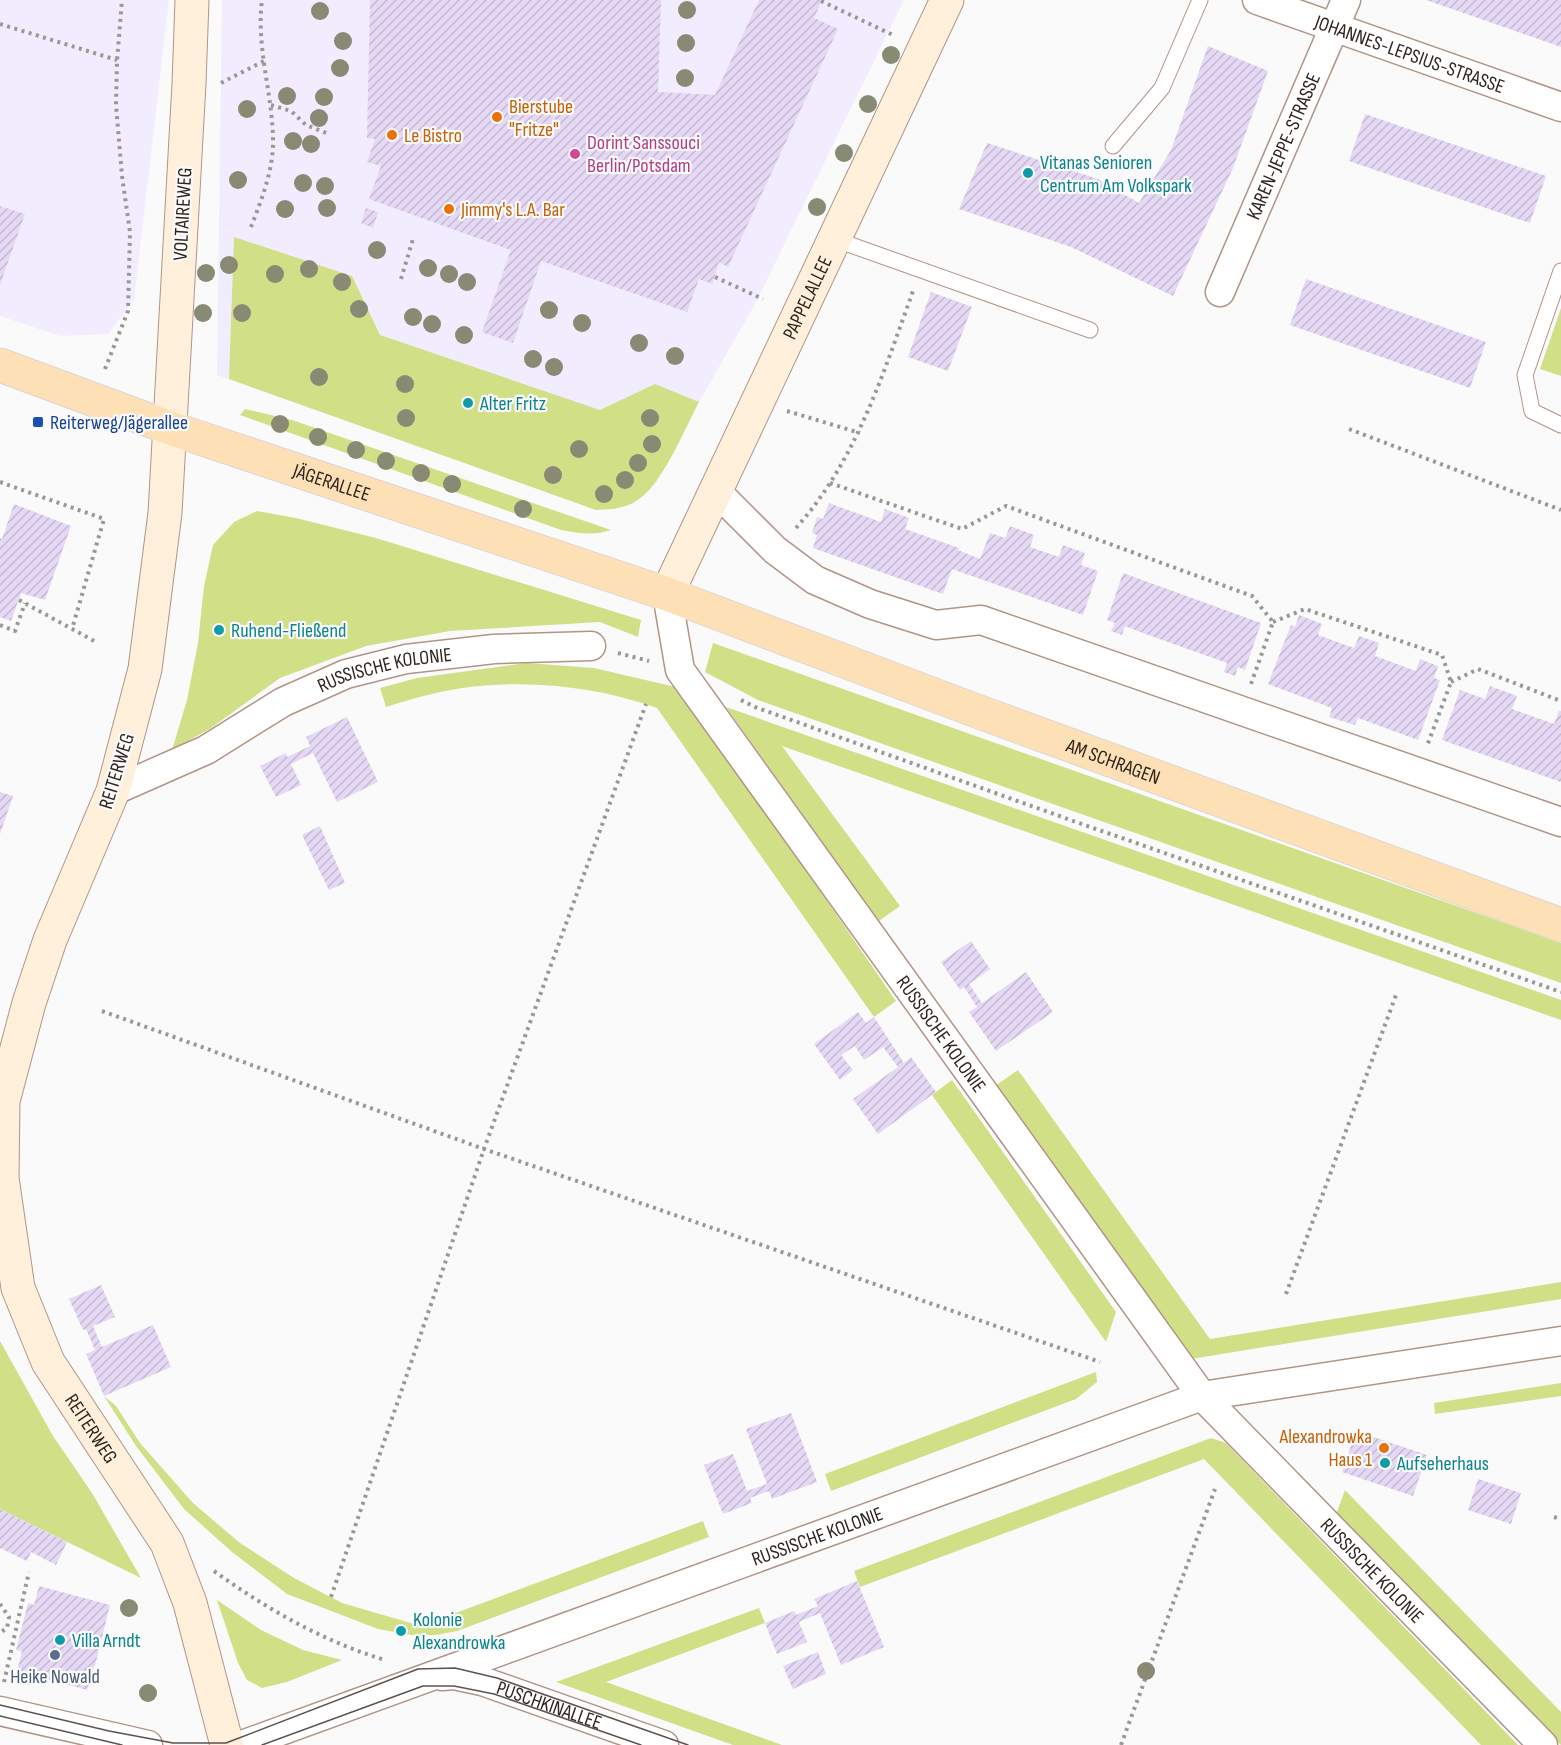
<svg xmlns="http://www.w3.org/2000/svg" width="1561" height="1745" font-family="'Sofia Sans Condensed',sans-serif">
	<style>
		.commercial { fill: #f1edff }
		.green { fill: #d1df87 }
		.building { fill: url(#building-hatch) }
		.lines { fill: none; stroke-linecap: round; stroke-linejoin: round }
		.lane-casing { stroke: #b29487; stroke-width: 17 }
		.street-casing { stroke: #b29487; stroke-width: 31 }
		.secondary-casing { stroke: #b29487; stroke-width: 35 }
		.primary-casing { stroke: #dad7d6; stroke-width: 35 }
		.path { stroke: #9c9694; stroke-width: 4; stroke-dasharray: 3 4.5; stroke-linecap: butt }
		.lane { stroke: #fff; stroke-width: 15 }
		.street { stroke: #fff; stroke-width: 28 }
		.secondary { stroke: #fff0db; stroke-width: 33 }
		.primary { stroke: #fee0b6; stroke-width: 33 }
		.tram { stroke: #5c524f; stroke-width: 1.5 }
		.tree { fill: #888a73 }
		.food-dot { fill: #e8710a; stroke: #fafafa; stroke-width: 2 }
		.hotel-dot { fill: #d1479c; stroke: #fafafa; stroke-width: 2 }
		.culture-dot { fill: #0f9aa8; stroke: #fafafa; stroke-width: 2 }
		.transit-dot { fill: #1a4fb4; stroke: #fafafa; stroke-width: 2 }
		.service-dot { fill: #5c6f8a; stroke: #fafafa; stroke-width: 2 }
		.labels { text-anchor: middle; stroke-width: 4.5; stroke-linejoin: round; paint-order: stroke }
		.street-label { font-size: 20px; fill: #2f231e; stroke: #fafafa }
		.food-label { font-size: 20px; fill: #c56008; stroke: #fafafa; text-anchor: start }
		.hotel-label { font-size: 20px; fill: #b23c85; stroke: #fafafa; text-anchor: start }
		.culture-label { font-size: 20px; fill: #0d838f; stroke: #fafafa; text-anchor: start }
		.transit-label { font-size: 20px; fill: #164399; stroke: #fafafa; text-anchor: start }
		.service-label { font-size: 20px; fill: #4e5e75; stroke: #fafafa }
	</style>
	<defs>
		<pattern id="building-hatch" width="6" height="6" patternUnits="userSpaceOnUse" patternTransform="scale(1.5)"><rect width="6" height="6" fill="#e5d8f4"/><path d="M-1 1l2-2M0 6l6-6M5 7l2-2" fill="none" stroke="#c5b9d1"/></pattern>
	</defs>
	<rect width="100%" height="100%" fill="#fafafa"/>
	<path class="commercial" d="M0,0H169L134,300L108,334L60,336L0,316Z
		M222,0H904L754,306L699,402L657,482L646,494L633,503L616,509L596,510L217,375Z"/>
	<path class="green" d="M234,237L352,276L380,335L600,410L655,384L699,402C684,430 661,489 633,503C621,509 609,509 596,510L229,379Z
		M1561,308V376L1540,369Z
		M245,409L292,420L611,530C594,536 579,533 561,530L240,415Z
		M257,511L296,518L376,538L641,620L638,637L600,622L450,631L366,646L280,678L211,728L172,750L187,700L198,643L204,586L213,545L234,522Z
		M713,643L1561,943V983L758,700L705,672Z
		M527,663L594,668L680,688L896,1001L874,1017L657,708C596,686 526,679 462,688C436,692 411,699 386,707L380,688L417,678Z
		M726,707L1561,1000V1020L782,746L900,906L879,921Z
		M1018,1070L1210,1339L1561,1282V1299L1191,1359L995,1086Z
		M952,1080L1116,1312L1106,1342L932,1095Z
		M0,1341L53,1436L92,1493L141,1578L0,1509Z
		M1096,1372L1097,1382L1076,1399L831,1491L825,1474Z
		M1561,1383V1396L1435,1414L1434,1403Z
		M104,1396L116,1406L140,1443L193,1503L240,1543L294,1578L342,1603L421,1626L703,1521L709,1537L457,1631L436,1635H411L378,1629L287,1594L232,1552L184,1509L136,1446Z
		M1211,1438L1226,1443L1518,1745H1481L1204,1459L860,1587L854,1571Z
		M1345,1490L1561,1712V1745L1335,1517Z
		M217,1600L261,1630L303,1650L342,1660L287,1682L262,1688L247,1680L238,1663Z
		M759,1608L765,1623L606,1682L782,1745H733L556,1682Z"/>
	<path class="building" d="M370,0H661L658,92L715,95L759,0H822L814,18L838,29L728,267L719,262L712,284L699,279L687,312L541,261L513,343L482,332L511,250L369,199L381,166L367,162L375,139L367,138Z
		M1426,0H1561V47Z
		M1208,46L1268,71L1233,168L1173,296L1071,247L959,209L987,143L1098,179L1139,203L1171,150Z
		M1365,114L1546,176L1530,223L1349,161Z
		M0,206L25,214L0,285Z
		M366,208L378,212L373,228L361,223Z
		M1306,279L1486,342L1470,388L1290,325Z
		M931,292L972,307L948,371L908,357Z
		M829,503L881,522L885,509L909,518L905,529L959,548L958,550L980,559L990,533L1005,538L1010,526L1034,535L1030,547L1059,557L1063,545L1085,553L1081,565L1098,571L1083,615L952,569L943,594L813,548L817,535L812,533L817,517L823,519Z
		M14,504L71,526L45,600L21,593L11,621L0,617V538L2,539Z
		M1123,573L1261,623L1245,670L1238,667L1235,676L1224,672L1227,663L1140,632L1125,626L1122,635L1111,631L1115,623L1107,620Z
		M1299,615L1322,624L1318,635L1354,648L1359,636L1379,643L1375,656L1416,671L1420,659L1438,666L1434,678L1440,680L1418,740L1358,718L1355,725L1329,717L1332,708L1268,684L1291,625L1295,627Z
		M1490,686L1517,696L1512,709L1554,724L1559,711H1561V782L1442,740L1460,690L1485,699Z
		M347,717L378,782L337,802L313,753L291,764L301,785L276,797L260,766L286,753L287,757L310,746L306,737Z
		M0,792L13,796L0,834Z
		M320,826L345,883L329,890L302,835Z
		M971,941L990,969L969,984L982,1003L1026,972L1053,1012L996,1051L969,1012L977,1007L964,987L960,990L941,962Z
		M858,1012L866,1023L874,1017L904,1063L911,1057L936,1092L878,1134L853,1099L898,1067L883,1047L864,1060L855,1046L841,1055L853,1070L840,1080L814,1044Z
		M101,1285L115,1317L93,1326L102,1347L153,1325L171,1367L104,1396L86,1354L95,1350L86,1329L83,1330L69,1299Z
		M791,1413L817,1482L772,1499L769,1491L750,1498L752,1503L723,1514L704,1465L733,1454L747,1491L767,1484L746,1429Z
		M1356,1431L1427,1455L1413,1496L1342,1472Z
		M1478,1479L1521,1493L1511,1524L1468,1510Z
		M0,1509L67,1542L56,1565L31,1552L27,1561L0,1548Z
		M857,1581L884,1647L841,1665L820,1613L799,1622L807,1642L777,1654L765,1623L794,1611L796,1615L818,1606L814,1599Z
		M39,1586L110,1605L95,1666H94L87,1690L17,1671L22,1651L16,1650L28,1603L34,1605Z
		M818,1652L826,1674L793,1689L783,1666Z"/>
	<g class="lines">
		<defs>
			<path id="lane" d="M1113,146L1162,88L1200,0
				M834,239L1090,330
				M1561,271L1525,375L1532,411L1561,425"/>
			<g id="street">
				<path id="s1" d="M1257,0L1561,107"/>
				<path id="s2" d="M1220,292L1346,0"/>
				<path d="M716,491L775,550L815,580L870,604L936,625L981,620L1561,822"/>
				<path id="s3" d="M667,594L680,670L1202,1396L1543,1745"/>
				<path id="s4" d="M113,791L206,750L283,702L346,674L406,659L494,649L591,646"/>
				<path id="s5" d="M442,1676L454,1675L482,1681L664,1745"/>
				<path d="M0,1711L148,1745"/>
				<path id="s6" d="M242,1745L1202,1396L1561,1341"/>
			</g>
			<g id="secondary">
				<path id="s7" d="M192,0L189,84L165,513L145,669L113,791L50,940L29,1003L3,1101L2,1178L18,1288L48,1362L167,1543L190,1603L227,1745"/>
				<path id="s8" d="M667,594L947,0"/>
			</g>
			<g id="primary">
				<path id="s9" d="M0,365L170,428L667,594L974,710L1561,925"/>
			</g>
		</defs>
		<use href="#lane" class="lane-casing"/>
		<use href="#street" class="street-casing"/>
		<use href="#secondary" class="secondary-casing"/>
		<use href="#primary" class="primary-casing"/>
		<path class="path" d="M821,1L893,35
			M0,24L117,60
			M221,83L264,61
			M271,105L291,111L306,125L329,134
			M251,227C262,198 274,169 273,138C272,92 256,46 262,0
			M715,277L763,299
			M401,279L413,239
			M105,369L128,311L130,232L122,176L116,105L117,61L122,0
			M787,411L860,433
			M1349,429L1561,510
			M0,482L104,519L72,629
			M830,483L962,529L1006,506L1252,596L1273,622L1251,684
			M796,528C856,461 883,374 913,291
			M19,600L96,642
			M1273,622L1305,609L1442,655L1451,682L1427,746
			M0,625L15,631L25,603
			M618,653L649,661
			M1451,682L1478,669L1561,701
			M741,700L755,707L1079,823L1561,992
			M102,1011L484,1149L1100,1362
			M1286,1294L1396,995
			M1554,1517L1561,1519
			M214,1571C267,1609 322,1641 385,1660
			M331,1597L484,1149L646,704
			M0,1604L9,1617L7,1628L0,1633
			M4,1682L29,1572
			M1121,1745L1215,1489"/>
		<use href="#lane" class="lane"/>
		<use href="#street" class="street"/>
		<use href="#secondary" class="secondary"/>
		<use href="#primary" class="primary"/>
		<path class="tram" d="M0,1705L109,1731L173,1743H226L418,1669L455,1668L497,1678L688,1745
			M0,1716L122,1745
			M262,1745L423,1686H454L494,1694L641,1745"/>
	</g>
	<g class="tree">
		<circle cx="687" cy="10" r="9"/>
		<circle cx="320" cy="11" r="9"/>
		<circle cx="343" cy="41" r="9"/>
		<circle cx="686" cy="43" r="9"/>
		<circle cx="891" cy="55" r="9"/>
		<circle cx="340" cy="68" r="9"/>
		<circle cx="685" cy="78" r="9"/>
		<circle cx="287" cy="96" r="9"/>
		<circle cx="324" cy="97" r="9"/>
		<circle cx="868" cy="104" r="9"/>
		<circle cx="247" cy="109" r="9"/>
		<circle cx="319" cy="118" r="9"/>
		<circle cx="293" cy="141" r="9"/>
		<circle cx="311" cy="144" r="9"/>
		<circle cx="844" cy="153" r="9"/>
		<circle cx="238" cy="180" r="9"/>
		<circle cx="303" cy="183" r="9"/>
		<circle cx="325" cy="186" r="9"/>
		<circle cx="817" cy="207" r="9"/>
		<circle cx="327" cy="208" r="9"/>
		<circle cx="285" cy="209" r="9"/>
		<circle cx="377" cy="250" r="9"/>
		<circle cx="229" cy="265" r="9"/>
		<circle cx="428" cy="268" r="9"/>
		<circle cx="309" cy="269" r="9"/>
		<circle cx="206" cy="273" r="9"/>
		<circle cx="275" cy="274" r="9"/>
		<circle cx="449" cy="274" r="9"/>
		<circle cx="342" cy="282" r="9"/>
		<circle cx="467" cy="282" r="9"/>
		<circle cx="359" cy="309" r="9"/>
		<circle cx="549" cy="310" r="9"/>
		<circle cx="203" cy="313" r="9"/>
		<circle cx="242" cy="313" r="9"/>
		<circle cx="413" cy="317" r="9"/>
		<circle cx="582" cy="323" r="9"/>
		<circle cx="432" cy="324" r="9"/>
		<circle cx="464" cy="335" r="9"/>
		<circle cx="639" cy="343" r="9"/>
		<circle cx="675" cy="356" r="9"/>
		<circle cx="533" cy="359" r="9"/>
		<circle cx="554" cy="367" r="9"/>
		<circle cx="319" cy="377" r="9"/>
		<circle cx="405" cy="384" r="9"/>
		<circle cx="406" cy="418" r="9"/>
		<circle cx="650" cy="418" r="9"/>
		<circle cx="280" cy="424" r="9"/>
		<circle cx="318" cy="437" r="9"/>
		<circle cx="652" cy="444" r="9"/>
		<circle cx="579" cy="449" r="9"/>
		<circle cx="356" cy="450" r="9"/>
		<circle cx="386" cy="461" r="9"/>
		<circle cx="638" cy="463" r="9"/>
		<circle cx="421" cy="473" r="9"/>
		<circle cx="553" cy="475" r="9"/>
		<circle cx="625" cy="480" r="9"/>
		<circle cx="452" cy="484" r="9"/>
		<circle cx="604" cy="494" r="9"/>
		<circle cx="523" cy="509" r="9"/>
		<circle cx="129" cy="1608" r="9"/>
		<circle cx="1146" cy="1671" r="9"/>
		<circle cx="148" cy="1693" r="9"/>
	</g>
	<g class="food-dot">
		<circle cx="497" cy="117" r="6"/>
		<circle cx="392" cy="135" r="6"/>
		<circle cx="449" cy="209" r="6"/>
		<circle cx="1384" cy="1448" r="6"/>
	</g>
	<circle class="hotel-dot" cx="575" cy="154" r="6"/>
	<g class="culture-dot">
		<circle cx="1028" cy="173" r="6"/>
		<circle cx="468" cy="403" r="6"/>
		<circle cx="219" cy="630" r="6"/>
		<circle cx="1385" cy="1463" r="6"/>
		<circle cx="401" cy="1631" r="6"/>
		<circle cx="60" cy="1640" r="6"/>
	</g>
	<rect class="transit-dot" x="32" y="416" width="12" height="12" rx="3"/>
	<circle class="service-dot" cx="55" cy="1655" r="6"/>
	<g class="labels">
		<g class="street-label">
			<text dy="7" stroke="none"><textPath href="#s1" startOffset="162">JOHANNES-LEPSIUS-STRASSE</textPath></text>
			<text dy="7" stroke="none"><textPath href="#s2" startOffset="159">KAREN-JEPPE-STRASSE</textPath></text>
			<text transform="translate(182 214) rotate(-87)" y="7">VOLTAIREWEG</text>
			<text dy="7" stroke="none"><textPath href="#s8" startOffset="328">PAPPELALLEE</textPath></text>
			<text dy="7" stroke="none"><textPath href="#s9" startOffset="352">JÄGERALLEE</textPath></text>
			<text dy="7" stroke="none"><textPath href="#s4" startOffset="300">RUSSISCHE KOLONIE</textPath></text>
			<text dy="7" stroke="none"><textPath href="#s9" startOffset="1182">AM SCHRAGEN</textPath></text>
			<text transform="translate(116 771) rotate(-73)" y="7">REITERWEG</text>
			<text dy="7" stroke="none"><textPath href="#s3" startOffset="525">RUSSISCHE KOLONIE</textPath></text>
			<text dy="7" stroke="none"><textPath href="#s7" startOffset="1474">REITERWEG</textPath></text>
			<text dy="7" stroke="none"><textPath href="#s6" startOffset="612">RUSSISCHE KOLONIE</textPath></text>
			<text dy="7" stroke="none"><textPath href="#s3" startOffset="1215">RUSSISCHE KOLONIE</textPath></text>
			<text dy="7" stroke="none"><textPath href="#s5" startOffset="112">PUSCHKINALLEE</textPath></text>
		</g>
		<g class="food-label">
			<text x="509" y="113">Bierstube<tspan x="509" dy="23">"Fritze"</tspan></text>
			<text x="404" y="142">Le Bistro</text>
			<text x="461" y="216">Jimmy's L.A. Bar</text>
			<text x="1372" y="1443" text-anchor="end">Alexandrowka<tspan x="1372" dy="23">Haus 1</tspan></text>
		</g>
		<g class="hotel-label">
			<text x="587" y="149">Dorint Sanssouci<tspan x="587" dy="23">Berlin/Potsdam</tspan></text>
		</g>
		<g class="culture-label">
			<text x="1040" y="169">Vitanas Senioren<tspan x="1040" dy="23">Centrum Am Volkspark</tspan></text>
			<text x="480" y="410">Alter Fritz</text>
			<text x="231" y="637">Ruhend-Fließend</text>
			<text x="1397" y="1470">Aufseherhaus</text>
			<text x="413" y="1626">Kolonie<tspan x="413" dy="23">Alexandrowka</tspan></text>
			<text x="72" y="1647">Villa Arndt</text>
		</g>
		<g class="transit-label">
			<text x="50" y="429">Reiterweg/Jägerallee</text>
		</g>
		<g class="service-label">
			<text x="55" y="1683">Heike Nowald</text>
		</g>
	</g>
</svg>
